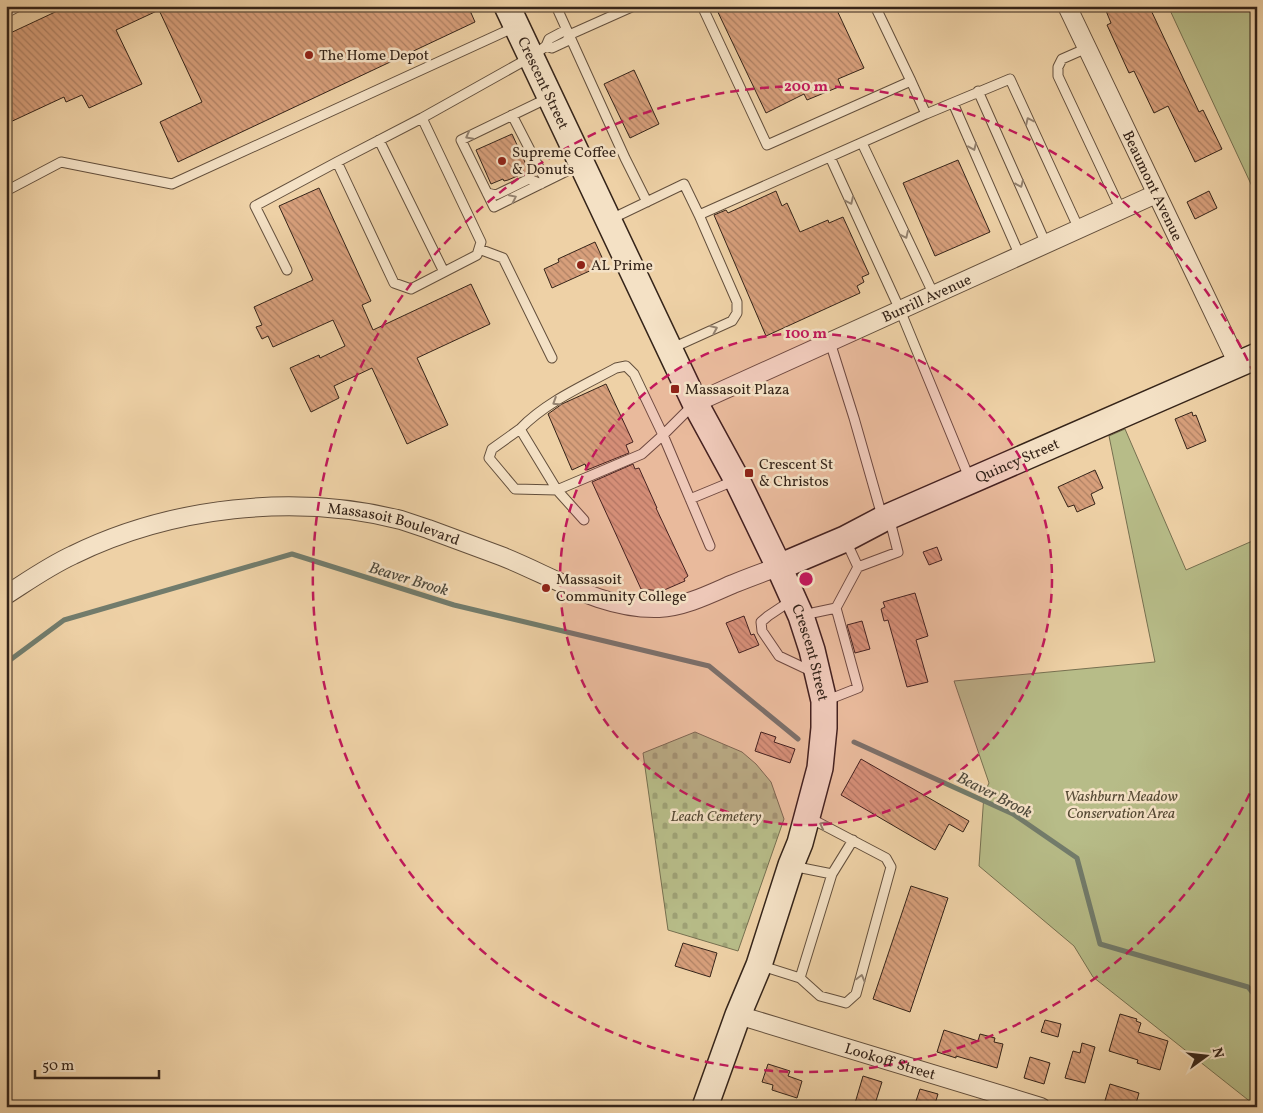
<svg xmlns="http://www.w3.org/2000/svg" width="1263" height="1113" font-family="Vollkorn,serif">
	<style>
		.cemetery { fill: url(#cemetery-stones); stroke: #767050 }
		.park { fill: #b7bc88; stroke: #767050 }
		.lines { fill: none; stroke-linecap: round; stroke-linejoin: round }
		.stream { stroke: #727c6c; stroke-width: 5 }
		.building { fill: url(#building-back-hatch); stroke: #352419 }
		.service-casing { stroke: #634f3c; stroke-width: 11 }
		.minor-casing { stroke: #634f3c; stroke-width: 20 }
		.secondary-casing { stroke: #352419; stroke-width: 28 }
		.service { stroke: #f4e1c5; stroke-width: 9 }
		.minor { stroke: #f4e1c5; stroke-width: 18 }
		.secondary { stroke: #f4e1c5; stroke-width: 25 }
		.oneway { stroke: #94826f }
		.ring { fill: none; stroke: #c2185b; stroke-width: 2.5; stroke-dasharray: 9 6 }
		.poi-dot { fill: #8f2418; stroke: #f4e1c5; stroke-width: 2 }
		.labels { text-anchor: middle; stroke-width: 5; stroke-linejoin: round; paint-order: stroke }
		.poi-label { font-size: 15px; fill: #352419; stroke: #f4e1c5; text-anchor: start }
		.street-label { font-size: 15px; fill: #352419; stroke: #f4e1c5 }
		.park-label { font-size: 15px; font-style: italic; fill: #564a35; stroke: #f4e1c5 }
		.water-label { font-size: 16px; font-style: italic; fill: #4e493c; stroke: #f4e1c5 }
		.centre { fill: #c2185b; stroke: #f4e1c5; stroke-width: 2.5 }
		.ring-label { font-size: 15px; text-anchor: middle; font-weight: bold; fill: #c2185b; stroke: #f4e1c5; stroke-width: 5; stroke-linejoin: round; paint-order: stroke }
	</style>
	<defs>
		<pattern id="cemetery-stones" width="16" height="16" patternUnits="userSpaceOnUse" patternTransform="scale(1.25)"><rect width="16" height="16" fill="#b7bc88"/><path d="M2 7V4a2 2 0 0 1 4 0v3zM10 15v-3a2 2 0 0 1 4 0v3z" fill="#9ea175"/></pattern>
		<pattern id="building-back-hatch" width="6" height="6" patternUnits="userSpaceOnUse" patternTransform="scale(1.25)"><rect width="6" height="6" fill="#d79f7b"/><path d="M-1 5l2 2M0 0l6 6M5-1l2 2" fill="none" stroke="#af8164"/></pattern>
	</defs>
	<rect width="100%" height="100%" fill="#eed1a6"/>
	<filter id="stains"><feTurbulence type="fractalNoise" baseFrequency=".004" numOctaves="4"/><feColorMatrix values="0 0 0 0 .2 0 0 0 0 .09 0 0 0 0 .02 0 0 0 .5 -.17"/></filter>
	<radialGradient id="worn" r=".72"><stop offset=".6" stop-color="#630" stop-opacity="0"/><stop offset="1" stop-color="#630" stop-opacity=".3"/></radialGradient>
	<path class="cemetery" d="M695,732L742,752L756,764L771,782L784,819L738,951L668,930L643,753Z"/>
	<path class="park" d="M1168,6H1257V197Z
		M1125,429L1186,570L1257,539V1107L1093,977L1074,946L979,866L984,794L989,783L954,681L1155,662L1109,436Z"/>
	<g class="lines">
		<path class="stream" d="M6,663L64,620L292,554L454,605L709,666L798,739
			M854,742L1013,814L1077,858L1100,944L1248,987L1257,998"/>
	</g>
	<path class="building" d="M68,6H468L475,22L178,162L160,122L202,102L159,10L116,30L142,84L89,108L82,95L66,102L64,97L6,124V35Z
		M715,6H835L864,68L838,79L841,86L807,100L804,94L766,113Z
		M1104,6H1149L1199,112L1203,110L1222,149L1195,162L1168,106L1154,113L1134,71L1129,73L1107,25L1111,23Z
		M634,70L659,124L630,138L604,84Z
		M512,134L529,171L508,180L504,181L503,179L491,184L476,150Z
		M958,160L990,232L935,256L903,183Z
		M319,188L371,301L362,305L373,330L471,284L490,324L417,358L448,425L407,444L372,368L334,386L339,398L311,412L290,368L319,355L320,358L345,346L333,320L273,347L268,336L262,339L256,327L262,325L254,307L313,280L279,206Z
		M776,191L782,206L787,203L800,232L828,220L829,223L843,217L869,274L862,277L864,282L857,286L860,293L766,336L714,215L726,210L728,213Z
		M1209,191L1217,208L1195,219L1187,202Z
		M595,242L605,264L552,288L544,269L559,262L558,259Z
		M606,384L633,442L626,445L629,453L587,470L585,464L572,470L548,414L562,404Z
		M1192,412L1193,416L1196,415L1206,441L1187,449L1175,419Z
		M633,464L635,469L639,468L657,508H656L688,576L684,579L685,581L662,591L641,589L592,482Z
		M1095,470L1103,488L1091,494L1095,504L1077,512L1074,505L1068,507L1058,487Z
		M937,547L942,560L929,565L923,552Z
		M915,593L928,636L916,640L928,682L907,687L888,620L884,621L881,609L885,607L883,602Z
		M744,616L751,635L754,634L759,645L739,653L726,623Z
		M862,621L870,649L855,653L847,625Z
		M761,732L776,737L774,742L795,749L790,763L755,751Z
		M861,759L969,821L963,832L949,824L935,850L841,795Z
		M911,886L948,898L910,1012L873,999Z
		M683,943L717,953L710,977L675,966Z
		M1120,1014L1137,1019L1136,1021L1141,1023L1138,1032L1168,1041L1160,1070L1137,1063L1138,1060L1109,1051Z
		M1045,1020L1061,1024L1058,1037L1041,1032Z
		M944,1030L978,1041L980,1034L995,1038L994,1042L1003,1044L997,1068L956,1056V1058L937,1052Z
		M1082,1043L1095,1047L1085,1083L1065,1078L1073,1051L1080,1053Z
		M1030,1057L1050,1063L1044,1084L1024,1078Z
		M768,1064L790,1071L788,1076L802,1081L797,1098L772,1090L773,1085L762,1082Z
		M863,1076L882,1082L874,1107H867L855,1103Z
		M1110,1084L1139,1093L1135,1107H1113L1104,1104Z
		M920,1089L938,1094L934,1107H914Z"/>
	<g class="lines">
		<defs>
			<path id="service" d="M556,6L625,158L647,202
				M875,6L911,81
				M6,13L19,6
				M546,46L552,48L567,41L569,35L634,6
				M1087,48L1062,59L1058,67V76L1121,210
				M978,91L1046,244
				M548,98L461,140L494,207L581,164
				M953,103L1020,256
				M926,114L1010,79L1079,229
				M512,115L546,181
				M379,140L444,272
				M862,143L934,295
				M830,157L900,310L970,480
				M337,162L394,283L411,289L477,255L481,242L422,118
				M6,191L61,162L172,184L515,27
				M487,193L496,195L529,179L541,184
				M609,220L684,184L699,215L926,114L911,81L767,145L702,6
				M479,249L503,258L552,358
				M287,270L255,206L337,162L422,118L531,57L546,46L549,39L564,31L569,35
				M830,342L854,418L882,516
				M670,349L732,321L737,313V302L699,215
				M693,405L663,435L642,454L557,490L520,429C546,402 583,386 616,368L626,366L634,374L663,435L710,546
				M520,429L492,449L489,458L515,489L557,490L584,520
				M690,499L736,480
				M846,541L858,567L898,552L889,517
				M792,600L768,616L761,622L762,631L779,656L813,672
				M836,608L858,567
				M803,615L836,608L858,688L825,701
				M832,874L853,840
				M759,965L800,978L832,874L792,866
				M800,978L820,996L846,1003L856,994L891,867L886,858L808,817"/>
			<g id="minor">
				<path id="s1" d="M1067,6L1238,364"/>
				<path id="s2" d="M695,403L1156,194"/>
				<path id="s3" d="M6,595C28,581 49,566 73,555C171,507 294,493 401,520C410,523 419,526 428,529C452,538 477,547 501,556C552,576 602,610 659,608C684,607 710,594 733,584C748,578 763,572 779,567"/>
				<path id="s4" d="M738,1015L1041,1107"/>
			</g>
			<g id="secondary">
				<path id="s5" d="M507,6L695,403L737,480L779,567L801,616L812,650L824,701V728L820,768L800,843L791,865L759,965L738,1015L705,1107"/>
				<path id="s6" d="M779,567L845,539L883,519L1257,356"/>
			</g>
		</defs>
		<use href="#service" class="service-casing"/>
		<use href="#minor" class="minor-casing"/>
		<use href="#secondary" class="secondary-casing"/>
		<use href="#service" class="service"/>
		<use href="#minor" class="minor"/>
		<use href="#secondary" class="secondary"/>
	</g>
	<defs><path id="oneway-chevron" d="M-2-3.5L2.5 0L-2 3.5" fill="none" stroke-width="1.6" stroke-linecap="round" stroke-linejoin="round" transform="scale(1.25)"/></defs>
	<g class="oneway">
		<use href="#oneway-chevron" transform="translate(1029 121) rotate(-115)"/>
		<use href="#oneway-chevron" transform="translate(469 136) rotate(152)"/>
		<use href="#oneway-chevron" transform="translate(973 147) rotate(67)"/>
		<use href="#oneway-chevron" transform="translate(1020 184) rotate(66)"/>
		<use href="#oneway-chevron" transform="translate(513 198) rotate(-26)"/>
		<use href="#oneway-chevron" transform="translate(850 201) rotate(65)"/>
		<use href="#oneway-chevron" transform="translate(905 235) rotate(65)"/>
		<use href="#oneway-chevron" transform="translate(714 329) rotate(-24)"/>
		<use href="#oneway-chevron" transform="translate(556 402) rotate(148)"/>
		<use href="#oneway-chevron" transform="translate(823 825) rotate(-153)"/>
		<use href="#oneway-chevron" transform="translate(861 978) rotate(-75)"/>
	</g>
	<circle cx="806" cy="579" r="246" fill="#c2185b" fill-opacity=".12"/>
	<g class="ring">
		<circle cx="806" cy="579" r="246"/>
		<path d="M1256 780A493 493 0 1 1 1256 378"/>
	</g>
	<g class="poi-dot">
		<circle cx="309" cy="55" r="5"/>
		<circle cx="502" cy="161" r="5"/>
		<circle cx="581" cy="265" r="5"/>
		<rect x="670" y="384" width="10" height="10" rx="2.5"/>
		<rect x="744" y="468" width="10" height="10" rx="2.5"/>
		<circle cx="546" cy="588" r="5"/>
	</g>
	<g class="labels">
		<g class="poi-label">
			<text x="319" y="60">The Home Depot</text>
			<text x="512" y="157">Supreme Coffee<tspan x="512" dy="17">&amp; Donuts</tspan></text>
			<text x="591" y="270">AL Prime</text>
			<text x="685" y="394">Massasoit Plaza</text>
			<text x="759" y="469">Crescent St<tspan x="759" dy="17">&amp; Christos</tspan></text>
			<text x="556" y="584">Massasoit<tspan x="556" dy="17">Community College</tspan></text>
		</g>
		<g class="street-label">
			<text dy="5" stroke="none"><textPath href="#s5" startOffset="85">Crescent Street</textPath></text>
			<text dy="5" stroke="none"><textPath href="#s1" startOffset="199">Beaumont Avenue</textPath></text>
			<text dy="5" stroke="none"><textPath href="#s2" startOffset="254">Burrill Avenue</textPath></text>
			<text dy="5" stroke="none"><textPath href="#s6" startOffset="261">Quincy Street</textPath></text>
			<text dy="5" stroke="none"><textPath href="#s3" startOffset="408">Massasoit Boulevard</textPath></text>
			<text dy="5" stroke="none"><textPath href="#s5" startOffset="715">Crescent Street</textPath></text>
			<text dy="5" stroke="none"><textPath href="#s4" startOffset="159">Lookoff Street</textPath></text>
		</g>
		<g class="park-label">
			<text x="1121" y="801">Washburn Meadow<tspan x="1121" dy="17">Conservation Area</tspan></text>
			<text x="716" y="821">Leach Cemetery</text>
		</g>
		<g class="water-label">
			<text transform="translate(409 578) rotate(17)" y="6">Beaver Brook</text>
			<text transform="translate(995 794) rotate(27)" y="6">Beaver Brook</text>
		</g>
	</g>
	<circle cx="806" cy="579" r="8" class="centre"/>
	<g class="ring-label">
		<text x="806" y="91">200 m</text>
		<text x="806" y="338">100 m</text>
	</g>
	<rect width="1263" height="1113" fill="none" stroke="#eed1a6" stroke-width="25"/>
	<rect x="8" y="8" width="1248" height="1098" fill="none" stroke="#352419" stroke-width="2.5"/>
	<rect x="12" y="12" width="1238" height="1088" fill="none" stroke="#352419"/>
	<g transform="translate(1206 1056) rotate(75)" stroke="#f4e1c5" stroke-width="4" paint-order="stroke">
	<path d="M0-4L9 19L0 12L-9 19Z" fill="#352419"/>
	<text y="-8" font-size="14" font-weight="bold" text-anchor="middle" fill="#352419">N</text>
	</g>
	<path d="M35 1070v8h124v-8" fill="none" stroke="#352419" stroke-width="2.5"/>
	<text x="42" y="1070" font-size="15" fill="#352419" stroke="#f4e1c5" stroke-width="4" paint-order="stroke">50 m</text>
	<rect width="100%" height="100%" filter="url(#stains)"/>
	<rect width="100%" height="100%" fill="url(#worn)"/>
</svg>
